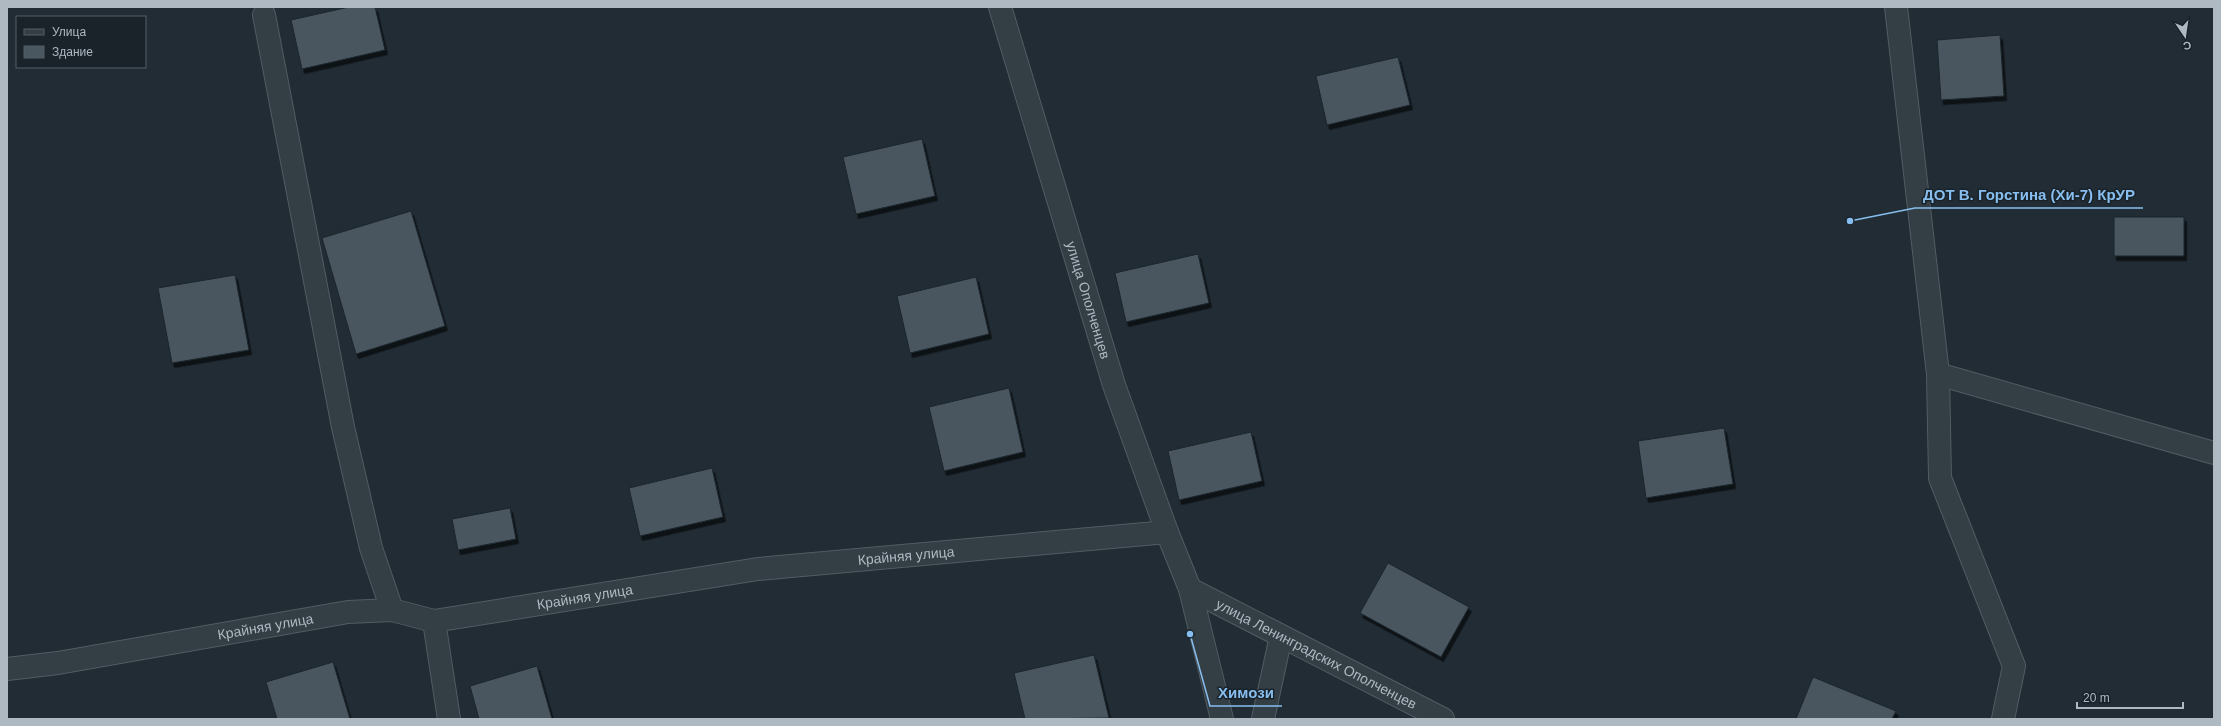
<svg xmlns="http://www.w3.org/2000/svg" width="2221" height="726" font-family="Helvetica,sans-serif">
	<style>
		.building { fill: #495760; stroke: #1c252c; filter: url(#shadow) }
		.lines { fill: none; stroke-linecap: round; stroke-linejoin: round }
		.minor-casing { stroke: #525c63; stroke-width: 24 }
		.minor { stroke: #343e45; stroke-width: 22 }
		.labels { text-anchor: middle; stroke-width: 3; stroke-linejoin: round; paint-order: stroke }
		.street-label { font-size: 14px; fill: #aeb9c2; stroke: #1a232a }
		.leader { fill: none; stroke: #87beef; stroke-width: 1.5 }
		.callout-dot { fill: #87beef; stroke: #1a232a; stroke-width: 1.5 }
		.callout-label { font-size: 15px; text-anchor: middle; font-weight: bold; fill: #87beef; stroke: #1a232a; stroke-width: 3; stroke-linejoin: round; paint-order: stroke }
	</style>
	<defs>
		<filter id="shadow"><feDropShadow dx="2.5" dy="4.5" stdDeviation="0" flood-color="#0009"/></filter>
	</defs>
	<rect width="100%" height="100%" fill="#212c35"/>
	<path class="building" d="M349,7H375L385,50L302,69L291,20Z
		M2000,35L2004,96L1941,100L1937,40Z
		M1398,57L1410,105L1327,125L1316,76Z
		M922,139L935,196L856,214L843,157Z
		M411,211L445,326L356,354L322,238Z
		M2114,217H2184V256H2114Z
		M1198,254L1209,303L1126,322L1115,273Z
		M235,275L249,350L172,363L158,288Z
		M976,277L989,334L910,353L897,296Z
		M1009,388L1023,452L944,471L929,407Z
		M1724,428L1733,484L1646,498L1638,441Z
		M1251,432L1262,481L1179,500L1168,451Z
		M712,468L723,517L640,536L629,488Z
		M510,508L516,539L458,550L452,519Z
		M1388,563L1469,607L1441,657L1360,613Z
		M1094,655L1109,718L1025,719L1014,673Z
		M333,662L350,719H277L266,682Z
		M537,666L552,719H479L470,686Z
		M1813,677L1896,711L1892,719H1796Z"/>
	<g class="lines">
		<defs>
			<g id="minor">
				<path id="s1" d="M1000,7L1114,385L1167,532L1190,589L1222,719"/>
				<path d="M1896,7L1938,374L1940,478L2014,666L2003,719"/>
				<path d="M264,15L343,427L371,548L392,610"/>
				<path d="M1938,374L2214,453"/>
				<path id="s2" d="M1190,589L1443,719"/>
				<path d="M434,621L449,719"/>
				<path id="s3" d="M7,669L58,663L348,612L392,610L434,621L758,569L1167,532"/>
				<path d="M1263,719L1281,636"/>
			</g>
		</defs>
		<use href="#minor" class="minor-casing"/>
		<use href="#minor" class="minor"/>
	</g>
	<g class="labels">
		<g class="street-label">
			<text dy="5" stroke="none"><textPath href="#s1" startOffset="306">улица Ополченцев</textPath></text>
			<text dy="5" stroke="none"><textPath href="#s3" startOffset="910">Крайняя улица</textPath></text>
			<text dy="5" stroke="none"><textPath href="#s3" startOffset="586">Крайняя улица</textPath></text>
			<text dy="5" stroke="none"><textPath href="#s3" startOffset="262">Крайняя улица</textPath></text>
			<text dy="5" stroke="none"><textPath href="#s2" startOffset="142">улица Ленинградских Ополченцев</textPath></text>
		</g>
	</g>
	<path class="leader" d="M1850 221L1915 208H2143M1190 634L1210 706H1282"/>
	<g class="callout-dot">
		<circle cx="1850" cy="221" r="4"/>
		<circle cx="1190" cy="634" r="4"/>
	</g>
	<g class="callout-label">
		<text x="2029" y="200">ДОТ В. Горстина (Хи-7) КрУР</text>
		<text x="1246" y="698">Химози</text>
	</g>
	<rect width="2221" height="726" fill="none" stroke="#aeb9c2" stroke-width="16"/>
	<rect x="16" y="16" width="130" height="52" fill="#1a232a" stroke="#555f67"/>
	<rect x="24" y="29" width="20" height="6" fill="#343e45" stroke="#555f67"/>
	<text x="52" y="36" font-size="12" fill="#aeb9c2">Улица</text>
	<rect x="24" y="46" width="20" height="12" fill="#495760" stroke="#555f67"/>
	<text x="52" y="56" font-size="12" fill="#aeb9c2">Здание</text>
	<g transform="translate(2185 36) rotate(167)" stroke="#1a232a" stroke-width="3" paint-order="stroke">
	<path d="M0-3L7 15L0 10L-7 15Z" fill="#aeb9c2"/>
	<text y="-6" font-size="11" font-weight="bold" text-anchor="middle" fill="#aeb9c2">С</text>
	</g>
	<path d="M2077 702v6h106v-6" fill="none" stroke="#aeb9c2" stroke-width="2"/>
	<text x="2083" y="702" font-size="12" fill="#aeb9c2" stroke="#1a232a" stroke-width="3" paint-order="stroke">20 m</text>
</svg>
